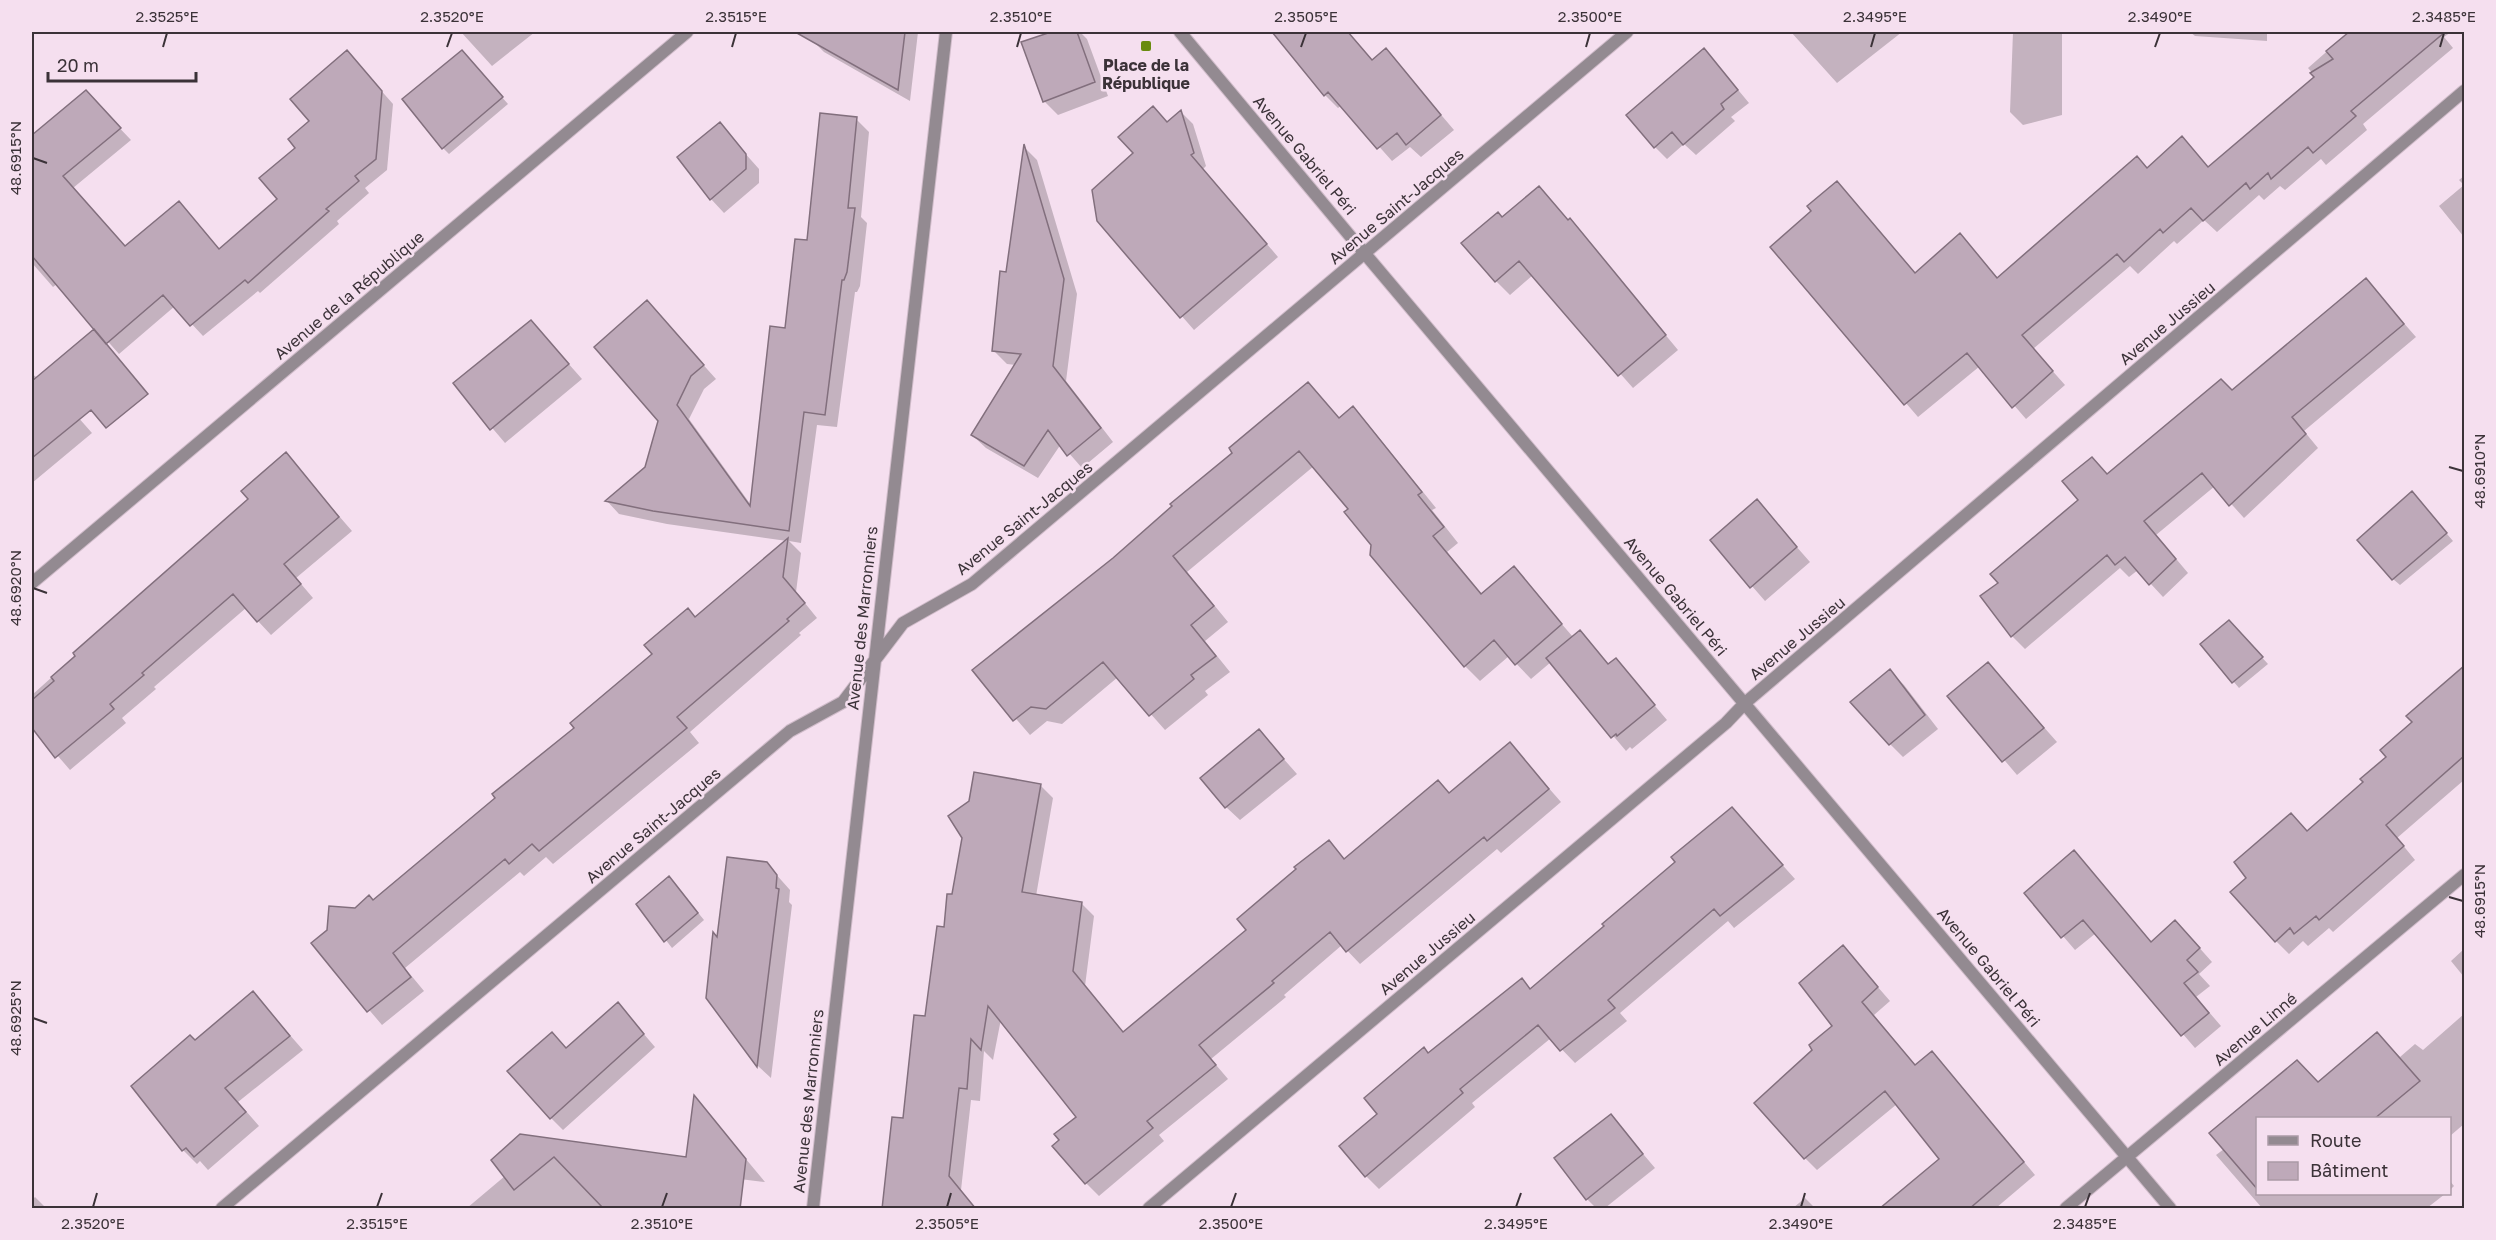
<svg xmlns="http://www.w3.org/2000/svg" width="2496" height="1240" font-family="'Golos Text',sans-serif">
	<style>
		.shadow { fill: #0003 }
		.building { fill: #bea9b9; stroke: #826f7d; stroke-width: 1.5 }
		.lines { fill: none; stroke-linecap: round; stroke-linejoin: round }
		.street-casing { stroke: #d0bcca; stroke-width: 14 }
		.street { stroke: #938a91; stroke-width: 12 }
		.ticks { fill: none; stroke: #3b3238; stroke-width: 2 }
		.poi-dot { fill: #698b0f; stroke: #f5dfef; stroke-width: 2 }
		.labels { text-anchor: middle; stroke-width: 5; stroke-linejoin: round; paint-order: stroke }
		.poi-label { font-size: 16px; font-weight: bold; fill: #3b3238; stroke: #f5dfef }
		.street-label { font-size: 16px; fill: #3b3238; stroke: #f5dfef }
		.neatline { fill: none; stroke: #3b3238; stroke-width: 2 }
		.ticks-label { font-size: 15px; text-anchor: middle; fill: #3b3238 }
	</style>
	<rect width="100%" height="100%" fill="#f5dfef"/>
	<path class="shadow" d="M461,32H535L492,66Z
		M817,32H918L910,101L824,52L812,40Z
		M1056,32H1080L1087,39L1108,96L1058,115L1044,101L1023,43Z
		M1273,32H1348L1373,61L1386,50L1454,130L1421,157L1410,147L1392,161L1342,105L1338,108L1325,95Z
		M1791,32H1902L1837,83Z
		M2013,32H2062V115L2023,125L2010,112Z
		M2190,32H2267V41L2195,36Z
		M2349,32H2451L2444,37L2453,48L2363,124L2367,130L2326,165L2321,159L2285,190L2280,186L2264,200L2259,195L2217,232L2204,220L2177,244L2174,241L2138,274L2130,266L2033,349L2065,385L2026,419L1980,366L1918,417L1772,248L1849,196L1916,274L1960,235L1999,279L2148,169L2194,151L2209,168L2316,77L2308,68Z
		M347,52L393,104L387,170L365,188L369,193L337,221L339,224L260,293L258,291L203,336L175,306L119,354L57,284L53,287L32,263V143L89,96L131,140L73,188L126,248L179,203L220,250L279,199L298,148Z
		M468,59L508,104L449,154L443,148Z
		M1715,62L1749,103L1731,117L1735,121L1696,155L1684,144L1667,159L1655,147Z
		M1181,112L1193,124L1206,166L1203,169L1278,257L1194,330L1098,220L1168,124Z
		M856,119L869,132L861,217L867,223L860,286L857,292H855L837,427L817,425L801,543L789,541L801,553L796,592L817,618L799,633L801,635L690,732L699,743L553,864L546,857L524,876L520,872L405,968L424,991L382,1025L313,944L355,909L373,901L497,798L696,618L787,541L667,524L619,514L607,501L646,468L660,421L647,302L716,379L704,389L689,419L751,505L786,330L808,242Z
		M719,124L759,169V183L724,213L711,199L679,158Z
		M1025,148L1037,160L1077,294L1066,381L1113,442L1082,468L1061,444L1038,478L986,448L972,435L1016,365L1007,364L993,350L1007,273Z
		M2464,176V237L2439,206L2464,185L2459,180Z
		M1502,219L1570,220L1678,350L1633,388L1533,275L1510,295L1496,281Z
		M2366,280L2416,337L2304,431L2318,448L2244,518L2215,486L2156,535L2188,573L2163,597L2138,570L2129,577L2120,568L2025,649L2012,636L1982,597L2000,583L2108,475L2233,392Z
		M544,336L582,379L505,443L455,384Z
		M32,374L54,390L92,433L32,483Z
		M1308,384L1340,419L1353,409L1368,424L1436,508L1432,510L1458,543L1447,552L1483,595L1514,569L1573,637L1580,632L1609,665L1616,660L1667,720L1632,749L1630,747L1626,751L1551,662L1531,679L1509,656L1480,681L1465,666L1373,545L1350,509L1314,466L1187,572L1228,622L1205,641L1230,672L1205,691L1208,695L1165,730L1118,677L1062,724L1047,721L1030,735L974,670L1114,559L1234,453Z
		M286,455L352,531L296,578L313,598L271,635L246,608L154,687L156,689L122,718L126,723L70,770L32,726V695L250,499Z
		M2418,500L2453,541L2400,585L2393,579Z
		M1756,501L1810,562L1765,601L1712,540Z
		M2236,629L2268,664L2239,688L2233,681Z
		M1988,664L2057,742L2017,775L1950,696Z
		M2464,668V780L2397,838L2415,860L2333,932L2329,928L2308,946L2303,941L2289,954L2276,941L2248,878L2291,815L2308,833L2365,782L2388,758L2414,722L2409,716Z
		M1890,671L1904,685L1938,729L1903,757L1890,744Z
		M1259,731L1297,774L1240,820L1226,807Z
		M1510,744L1561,802L1501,853L1497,849L1360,964L1342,945L1284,995L1286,997L1211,1059L1228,1079L1159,1135L1164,1141L1099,1196L1086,1183L1078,1117L1001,1019L993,1060L984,1051L980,1101L971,1100L961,1190L969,1202L883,1208L953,896L1040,785L1053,798L1036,896L1081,903L1094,916L1085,986L1124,1033L1248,930L1329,842L1345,860L1450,794Z
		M1732,809L1795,879L1734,928L1728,921L1620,1013L1627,1021L1575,1063L1551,1038L1472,1103L1475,1107L1379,1189L1366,1176L1380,1114L1429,1054L1522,980L1532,990L1677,862Z
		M766,863L790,890L789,902L792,905L771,1078L758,1066L707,998L718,939Z
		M675,884L704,920L672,948L638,904Z
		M2026,893L2152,943L2188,935L2212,962L2199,974L2210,986L2196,997L2221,1026L2195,1048L2096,933L2075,950Z
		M1843,947L1890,1001L1874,1015L1916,1066H1944L2035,1175L1996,1208H1881L1941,1159L1897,1104L1817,1170L1805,1158L1815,1050L1834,1026Z
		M2464,949V977L2451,961Z
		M253,993L303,1050L238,1102L259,1126L208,1170L200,1161L197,1164L183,1150L133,1086L195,1041Z
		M618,1004L655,1047L563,1130L551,1118L566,1050Z
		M2464,1014V1124L2450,1136V1118H2258V1194H2445L2427,1208H2262L2216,1155L2224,1149L2211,1133L2318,1084L2377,1034L2400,1057L2415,1044L2423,1050Z
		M695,1098L765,1182L715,1176L714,1208H467L505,1176L520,1136L687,1158Z
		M1611,1116L1655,1168L1605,1208H1596L1587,1199Z
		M2450,1181L2454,1186L2450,1190Z
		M35,1197L46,1208H32V1200Z
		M1805,1198L1815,1208H1793Z"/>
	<path class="building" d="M795,32H905L898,90Z
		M1051,32H1077L1095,82L1043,102L1021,42Z
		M1272,32H1348L1372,60L1386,48L1441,115L1406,145L1397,133L1377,149L1328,92L1324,96Z
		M2349,32H2445L2351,111L2356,116L2313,153L2308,147L2271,179L2268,173L2250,189L2246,183L2203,221L2191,208L2163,233L2160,229L2124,262L2117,254L2022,335L2053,371L2012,408L1967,353L1904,405L1770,247L1811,211L1807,206L1837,181L1915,273L1960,233L1997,278L2137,156L2147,168L2182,136L2208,167L2314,77L2310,73L2333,59L2326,51Z
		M1704,48L1738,90L1721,104L1724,109L1683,145L1672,132L1654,148L1626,115Z
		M347,50L382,91L376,159L355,176L359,181L326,209L329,211L248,283L245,280L190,326L163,295L106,344L32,256V135L86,90L121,128L63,176L125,246L179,201L219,249L277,199L259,178L295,148L288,139L309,121L290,99Z
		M462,50L503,97L442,149L402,99Z
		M1153,106L1167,122L1181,110L1194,153L1191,155L1267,244L1180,318L1097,221L1092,190L1133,153L1118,137Z
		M820,113L857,117L848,208H855L847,272L844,280H842L825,415L804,412L789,531L653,511L605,501L645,467L658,421L594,347L647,300L704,365L691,376L677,405L750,506L770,326L785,328L795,239L807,240Z
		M720,122L746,154V169L710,200L677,157Z
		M1024,144L1064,279L1053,366L1101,428L1067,456L1048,430L1024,466L971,435L1021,354L992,351L1000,271L1006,272Z
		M1539,186L1568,220L1570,218L1666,335L1618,376L1519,261L1495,282L1461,243L1498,212L1502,217Z
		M2366,278L2404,324L2292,417L2306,434L2229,506L2202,473L2144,521L2176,559L2149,585L2125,557L2115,565L2107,555L2011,637L1980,596L1998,583L1990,574L2078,500L2062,481L2092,457L2107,474L2221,379L2232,390Z
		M531,320L569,364L490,430L453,383Z
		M94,329L148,394L106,428L91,410L32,458V381Z
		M1308,382L1339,418L1353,406L1422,492L1418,495L1444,527L1433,536L1481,594L1514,566L1562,624L1515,665L1494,640L1464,667L1370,555L1371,545L1344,512L1348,509L1299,451L1173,556L1214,606L1191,625L1216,656L1191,675L1194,679L1149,716L1103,662L1046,709L1031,707L1013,721L972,670L1113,558L1172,506L1170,504L1232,453L1229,448Z
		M286,452L339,517L284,564L301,584L257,622L233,594L142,673L144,675L110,704L114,709L55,758L32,728V700L54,681L51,677L75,656L73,653L248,499L241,491Z
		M2412,491L2447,533L2392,580L2357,540Z
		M1757,499L1797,547L1750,588L1710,540Z
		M788,538L783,577L805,603L787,619L789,621L677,717L687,728L539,851L532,844L509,864L505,859L393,953L411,977L367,1012L311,943L327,930L329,906L355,908L369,895L373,900L495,798L492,794L574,728L570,723L652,654L644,645L688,608L695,617Z
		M2229,620L2263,657L2232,683L2200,644Z
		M1580,630L1608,664L1616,658L1655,705L1617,736L1616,734L1611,738L1546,658Z
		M1988,662L2044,728L2002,762L1947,696Z
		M2464,666V756L2386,825L2404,846L2319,920L2316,916L2294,934L2290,928L2275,942L2230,892L2246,878L2234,862L2291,813L2307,831L2363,782L2360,779L2386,757L2380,750L2412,722L2406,716Z
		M1890,669L1925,715L1889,745L1850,702Z
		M1259,729L1284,759L1225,808L1200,778Z
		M1510,742L1549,789L1487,841L1484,837L1346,952L1330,932L1272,981L1274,983L1199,1045L1216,1065L1147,1121L1153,1128L1085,1184L1052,1146L1059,1140L1054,1134L1076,1117L988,1006L981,1050L971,1039L967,1089L959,1088L949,1176L976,1209H882L892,1117L903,1118L914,1015L925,1016L937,926L944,927L947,894H952L962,838L948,816L969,801L974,772L1041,784L1022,892L1082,902L1073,971L1123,1032L1246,930L1237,919L1296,869L1294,867L1329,840L1344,859L1438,780L1449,793Z
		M1732,807L1783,865L1720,916L1714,909L1608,1000L1615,1008L1560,1051L1538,1025L1460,1089L1463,1093L1365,1177L1339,1146L1377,1114L1364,1098L1424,1047L1428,1053L1522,978L1530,989L1604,926L1602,924L1675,862L1671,857Z
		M2074,850L2151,942L2175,920L2200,948L2187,960L2198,972L2184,983L2209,1013L2181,1036L2083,920L2061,938L2024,893Z
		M727,857L767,862L777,875L776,888L779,889L757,1067L706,998L713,932L717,937Z
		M669,876L698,913L664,942L636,904Z
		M1843,945L1878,987L1862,1002L1915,1065L1932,1051L2024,1162L1969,1209H1879L1939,1159L1885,1091L1804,1159L1754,1103L1812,1050L1809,1045L1832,1026L1799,983Z
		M253,991L290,1036L225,1088L246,1112L194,1157L186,1148L182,1151L131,1086L190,1035L195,1040Z
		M618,1002L644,1034L550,1119L507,1071L552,1032L566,1048Z
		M2377,1032L2420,1081L2374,1119H2258V1190L2209,1133L2297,1060L2318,1082Z
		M694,1095L746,1159L740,1209H604L554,1157L514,1190L491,1160L520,1134L686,1157Z
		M1611,1114L1643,1154L1586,1200L1554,1158Z"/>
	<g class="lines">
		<defs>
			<path id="street" d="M1180,32L1350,236L2170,1208
				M32,583L687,32
				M222,1208L790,731L843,702L903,623L972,584L1627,32
				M813,1208L946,32
				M1149,1208L1726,723L1745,703L2464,91
				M2066,1208L2464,875"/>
		</defs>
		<use href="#street" class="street-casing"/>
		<use href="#street" class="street"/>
	</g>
	<path class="ticks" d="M163,47L167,33M447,47L452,33M732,47L736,33M1017,47L1021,33M1301,47L1306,33M1586,47L1590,33M1871,47L1875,33M2155,47L2160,33M2440,47L2444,33M33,158L47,163M2449,467L2463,471M33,588L47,593M2449,897L2463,901M33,1018L47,1023M93,1207L97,1193M377,1207L382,1193M662,1207L667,1193M947,1207L951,1193M1231,1207L1236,1193M1516,1207L1521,1193M1801,1207L1805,1193M2085,1207L2090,1193"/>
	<rect class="poi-dot" x="1140" y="40" width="12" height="12" rx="3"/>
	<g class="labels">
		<g class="poi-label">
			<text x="1146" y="71">Place de la<tspan x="1146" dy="18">République</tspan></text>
		</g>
		<g class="street-label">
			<text transform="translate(1305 155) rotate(50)" y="6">Avenue Gabriel Péri</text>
			<text transform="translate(1396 206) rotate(-40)" y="6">Avenue Saint-Jacques</text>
			<text transform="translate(349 295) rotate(-40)" y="6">Avenue de la République</text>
			<text transform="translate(2167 323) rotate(-40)" y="6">Avenue Jussieu</text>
			<text transform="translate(1024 518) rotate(-39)" y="6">Avenue Saint-Jacques</text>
			<text transform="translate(1676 596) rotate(50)" y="6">Avenue Gabriel Péri</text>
			<text transform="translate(862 618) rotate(-84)" y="6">Avenue des Marronniers</text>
			<text transform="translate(1797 638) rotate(-40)" y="6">Avenue Jussieu</text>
			<text transform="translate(653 825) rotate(-40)" y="6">Avenue Saint-Jacques</text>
			<text transform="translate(1427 953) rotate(-40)" y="6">Avenue Jussieu</text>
			<text transform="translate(1989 967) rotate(50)" y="6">Avenue Gabriel Péri</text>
			<text transform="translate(2255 1029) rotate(-40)" y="6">Avenue Linné</text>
			<text transform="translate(808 1101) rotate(-84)" y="6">Avenue des Marronniers</text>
		</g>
	</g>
	<rect width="2496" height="1240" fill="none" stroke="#f5dfef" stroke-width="66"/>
	<rect x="2256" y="1117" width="195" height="78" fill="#f5dfef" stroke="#ab9aa6" stroke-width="1.5"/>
	<rect x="2268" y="1136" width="30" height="9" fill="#938a91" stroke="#ab9aa6" stroke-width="1.5"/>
	<text x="2310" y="1147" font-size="18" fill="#3b3238">Route</text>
	<rect x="2268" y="1162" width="30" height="18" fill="#bea9b9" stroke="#ab9aa6" stroke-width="1.5"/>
	<text x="2310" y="1177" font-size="18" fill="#3b3238">Bâtiment</text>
	<path d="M48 72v9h148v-9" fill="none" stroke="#3b3238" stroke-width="3"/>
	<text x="57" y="72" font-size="18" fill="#3b3238" stroke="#f5dfef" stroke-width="4.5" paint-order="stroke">20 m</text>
	<rect x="33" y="33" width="2430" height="1174" class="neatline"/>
	<g class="ticks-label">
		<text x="167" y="22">2.3525°E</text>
		<text x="452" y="22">2.3520°E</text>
		<text x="736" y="22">2.3515°E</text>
		<text x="1021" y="22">2.3510°E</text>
		<text x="1306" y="22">2.3505°E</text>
		<text x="1590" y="22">2.3500°E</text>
		<text x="1875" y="22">2.3495°E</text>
		<text x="2160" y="22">2.3490°E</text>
		<text x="2444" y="22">2.3485°E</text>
		<text transform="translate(16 158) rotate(-90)" y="5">48.6915°N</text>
		<text transform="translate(2480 471) rotate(-90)" y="5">48.6910°N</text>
		<text transform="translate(16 588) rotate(-90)" y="5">48.6920°N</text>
		<text transform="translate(2480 901) rotate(-90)" y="5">48.6915°N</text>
		<text transform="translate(16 1018) rotate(-90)" y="5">48.6925°N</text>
		<text x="93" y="1229">2.3520°E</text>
		<text x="377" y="1229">2.3515°E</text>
		<text x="662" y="1229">2.3510°E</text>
		<text x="947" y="1229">2.3505°E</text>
		<text x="1231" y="1229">2.3500°E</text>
		<text x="1516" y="1229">2.3495°E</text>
		<text x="1801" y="1229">2.3490°E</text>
		<text x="2085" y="1229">2.3485°E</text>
	</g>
</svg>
